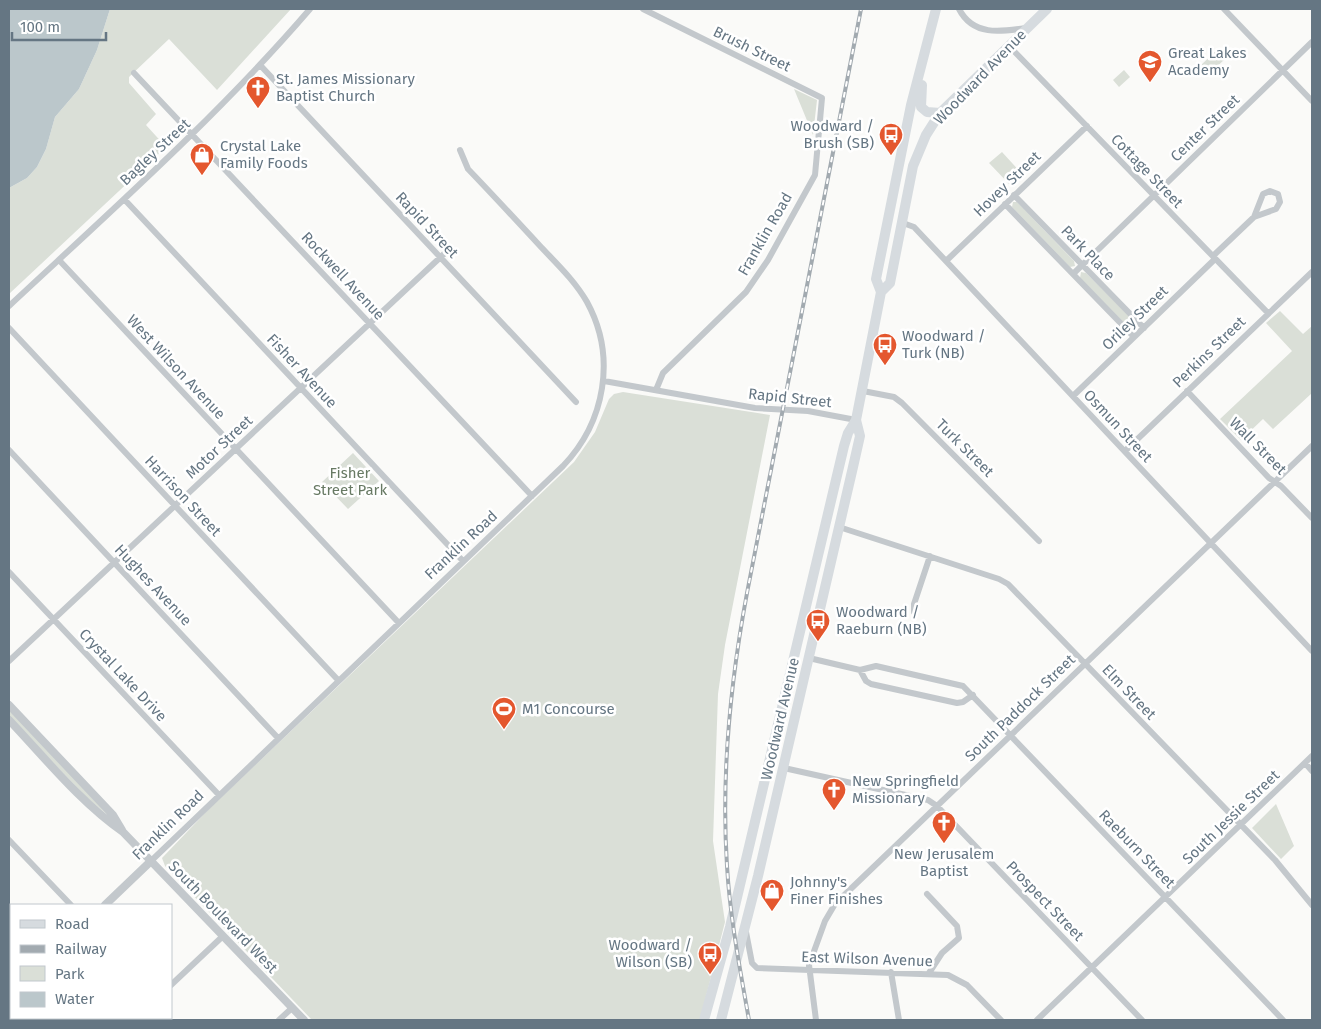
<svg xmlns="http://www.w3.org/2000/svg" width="1321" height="1029" font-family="'Fira Sans',sans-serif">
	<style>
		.green { fill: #dadfd7 }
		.water { fill: #bbc7cb }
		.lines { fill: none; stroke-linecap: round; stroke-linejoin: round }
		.minor { stroke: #c3c8cc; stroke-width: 6 }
		.tertiary { stroke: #c3c8cc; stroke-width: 8 }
		.primary { stroke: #d6dbdf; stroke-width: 10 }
		.rail-casing { stroke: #a2aab0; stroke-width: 4 }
		.rail { stroke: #fff; stroke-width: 2; stroke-dasharray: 5.5; stroke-linecap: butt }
		.labels { text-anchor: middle; stroke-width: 5; stroke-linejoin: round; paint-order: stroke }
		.street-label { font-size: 15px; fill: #657683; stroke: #fff }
		.poi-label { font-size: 15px; fill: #657683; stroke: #fff; text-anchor: start }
		.park-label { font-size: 15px; fill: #687a64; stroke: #fff }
	</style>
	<rect width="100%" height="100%" fill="#fafaf8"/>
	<path class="green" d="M110,9H291L217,90L169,39L129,77V83L156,114L146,125L166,147L9,294V188L27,178L37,167L46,149L55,117L79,89L97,50Z
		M1217,50L1225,59L1209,74L1201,65Z
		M1124,70L1130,77L1119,87L1113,80Z
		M794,89L817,100L813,135Z
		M1002,152L1023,175L1011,186L989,163Z
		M1013,202H1017L1074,261L1075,266L1070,267L1012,207Z
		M1081,272L1086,273L1137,324L1136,330L1132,331L1080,278Z
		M1280,311L1303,334L1312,326V393L1273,429L1263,419L1241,440L1220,419L1292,351L1266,323Z
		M623,392L770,415L725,645L718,694L713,841L725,922L700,1020H312L165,866L162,858L209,809L574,462L595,432L609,399L614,394Z
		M353,453L379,481L348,509L322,482Z
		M9,709L110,817L86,797L9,717Z
		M1276,804L1294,846L1281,859L1252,828Z"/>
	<path class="water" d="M9,9H110L97,50L79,89L55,117L46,149L37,167L27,178L9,188Z"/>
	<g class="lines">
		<path class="minor" d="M643,9L822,98L815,175L768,260L746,292L663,373L656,390
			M959,9C973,36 1000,32 1026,28
			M1224,9L1312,101
			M1009,46L1268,313
			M260,65L576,402
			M134,73L532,496
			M1014,195L1144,328
			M124,199L463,561
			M1005,204L1134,337
			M903,223L914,227L1312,651
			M1213,256L1254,217L1276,209L1280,202L1278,194L1270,191L1263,194L1254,217
			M59,260L398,622
			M946,261L1087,126
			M1073,274L1312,42
			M9,306C112,210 218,116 310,9
			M9,328L338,680
			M604,381L755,408L808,411L856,420
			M863,391L894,397L902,403L1039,541
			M1187,391L1269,478L1281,486L1312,518
			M1073,396L1215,259
			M9,450L278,738
			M1125,451L1312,272
			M839,527L999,579L1008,584L1275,860L1312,905
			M9,572L219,795
			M914,612V604L930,556
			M809,658L860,670L876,666L963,686L1283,1020
			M9,661L446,252
			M860,670L866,681L871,684L957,703L963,702L973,695
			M1305,763L1312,771
			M784,768L928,800L937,806L1142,1020
			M9,840L71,905
			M151,861L563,466C605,422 617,357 587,302C575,281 557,264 541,247C517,221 493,195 468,169L460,150
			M927,894L957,926L959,938L942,953L929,973
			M746,932L752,963L757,968L948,975L967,985L1001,1020
			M9,948L11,951
			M891,972L899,1020
			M171,985L223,936
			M134,1020L137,1018
			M279,1020L292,1008
			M816,1020L809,965L825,921L835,904L1312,446
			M1037,1020L1312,756"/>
		<path class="tertiary" d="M9,705L113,815L122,830
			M9,720C45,758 80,802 123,832L304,1020
			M105,905L151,861
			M9,998L11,996"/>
		<path class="primary" d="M922,85L921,107L927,112L940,113
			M881,292L890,283L913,166L926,135L940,113L1047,9
			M704,1020L730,927L844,446L848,433L856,420L881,292L876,279L911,105L936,9
			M721,1020L758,876L853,467L860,436L856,420"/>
		<defs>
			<path id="rail" d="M749,1020C740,969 730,918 727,866C721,774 730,684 747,593L861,9"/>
		</defs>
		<use href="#rail" class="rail-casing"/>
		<use href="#rail" class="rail"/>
	</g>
	<defs>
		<symbol id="school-pin" viewBox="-11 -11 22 30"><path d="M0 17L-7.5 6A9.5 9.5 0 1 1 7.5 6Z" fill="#e4572e" stroke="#fff"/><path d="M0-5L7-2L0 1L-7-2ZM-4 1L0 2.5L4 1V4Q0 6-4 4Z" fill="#fff"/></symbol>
		<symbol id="church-pin" viewBox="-11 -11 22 30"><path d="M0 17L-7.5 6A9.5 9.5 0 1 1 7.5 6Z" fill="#e4572e" stroke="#fff"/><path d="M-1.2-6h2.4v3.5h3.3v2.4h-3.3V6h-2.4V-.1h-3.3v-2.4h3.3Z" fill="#fff"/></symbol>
		<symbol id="bus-pin" viewBox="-11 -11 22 30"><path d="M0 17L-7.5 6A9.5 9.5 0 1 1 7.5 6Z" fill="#e4572e" stroke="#fff"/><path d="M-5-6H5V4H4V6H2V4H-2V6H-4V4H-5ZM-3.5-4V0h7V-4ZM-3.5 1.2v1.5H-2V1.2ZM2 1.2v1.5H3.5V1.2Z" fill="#fff"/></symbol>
		<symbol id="shop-pin" viewBox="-11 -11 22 30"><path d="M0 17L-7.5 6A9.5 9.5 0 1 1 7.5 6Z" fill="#e4572e" stroke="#fff"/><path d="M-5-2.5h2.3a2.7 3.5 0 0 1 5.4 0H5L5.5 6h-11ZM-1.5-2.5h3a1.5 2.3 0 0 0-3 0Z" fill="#fff"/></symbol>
		<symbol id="stadium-pin" viewBox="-11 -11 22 30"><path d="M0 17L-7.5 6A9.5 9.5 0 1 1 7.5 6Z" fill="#e4572e" stroke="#fff"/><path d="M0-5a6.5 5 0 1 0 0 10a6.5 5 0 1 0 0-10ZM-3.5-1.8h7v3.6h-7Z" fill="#fff"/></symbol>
	</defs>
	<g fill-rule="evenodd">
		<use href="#school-pin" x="1136" y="48" width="28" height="38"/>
		<use href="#church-pin" x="244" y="74" width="28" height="38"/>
		<use href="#bus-pin" x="877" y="121" width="28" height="38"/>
		<use href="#shop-pin" x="188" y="141" width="28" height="38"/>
		<use href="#bus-pin" x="871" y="331" width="28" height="38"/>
		<use href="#bus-pin" x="804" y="607" width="28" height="38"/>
		<use href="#stadium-pin" x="490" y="695" width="28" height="38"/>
		<use href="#church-pin" x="820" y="776" width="28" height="38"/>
		<use href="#church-pin" x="930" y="809" width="28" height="38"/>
		<use href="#shop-pin" x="758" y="877" width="28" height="38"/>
		<use href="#bus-pin" x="696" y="940" width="28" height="38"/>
	</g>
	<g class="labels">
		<g class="street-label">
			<text transform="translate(752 49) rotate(26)" y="5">Brush Street</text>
			<text transform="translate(980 77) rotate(-46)" y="5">Woodward Avenue</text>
			<text transform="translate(1205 128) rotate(-44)" y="5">Center Street</text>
			<text transform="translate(155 152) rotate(-43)" y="5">Bagley Street</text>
			<text transform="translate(1147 171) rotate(46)" y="5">Cottage Street</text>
			<text transform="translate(1007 184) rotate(-44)" y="5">Hovey Street</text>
			<text transform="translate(427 225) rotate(47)" y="5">Rapid Street</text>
			<text transform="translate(765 234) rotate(-60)" y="5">Franklin Road</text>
			<text transform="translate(1088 253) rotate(46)" y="5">Park Place</text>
			<text transform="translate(343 276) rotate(47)" y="5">Rockwell Avenue</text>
			<text transform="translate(1135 318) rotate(-44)" y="5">Oriley Street</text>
			<text transform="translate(1209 352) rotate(-44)" y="5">Perkins Street</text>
			<text transform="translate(176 367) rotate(47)" y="5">West Wilson Avenue</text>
			<text transform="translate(302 371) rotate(47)" y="5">Fisher Avenue</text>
			<text transform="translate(790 398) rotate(6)" y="5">Rapid Street</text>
			<text transform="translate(1118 426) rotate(47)" y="5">Osmun Street</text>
			<text transform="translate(1258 446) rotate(45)" y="5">Wall Street</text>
			<text transform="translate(219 447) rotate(-43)" y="5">Motor Street</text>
			<text transform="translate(965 448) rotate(45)" y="5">Turk Street</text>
			<text transform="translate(183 496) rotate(47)" y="5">Harrison Street</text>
			<text transform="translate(461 545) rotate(-43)" y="5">Franklin Road</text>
			<text transform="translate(153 585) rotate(47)" y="5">Hughes Avenue</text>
			<text transform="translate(123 675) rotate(47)" y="5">Crystal Lake Drive</text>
			<text transform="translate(1129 692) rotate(46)" y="5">Elm Street</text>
			<text transform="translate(1020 708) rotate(-44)" y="5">South Paddock Street</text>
			<text transform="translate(780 719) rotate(-77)" y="5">Woodward Avenue</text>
			<text transform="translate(1231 817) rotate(-44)" y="5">South Jessie Street</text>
			<text transform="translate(168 825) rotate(-44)" y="5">Franklin Road</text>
			<text transform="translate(1137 849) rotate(46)" y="5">Raeburn Street</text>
			<text transform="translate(1045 901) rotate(46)" y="5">Prospect Street</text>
			<text transform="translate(223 917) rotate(46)" y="5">South Boulevard West</text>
			<text transform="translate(867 959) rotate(2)" y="5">East Wilson Avenue</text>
		</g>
		<g class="poi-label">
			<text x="1168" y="58">Great Lakes<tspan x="1168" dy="17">Academy</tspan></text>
			<text x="276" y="84">St. James Missionary<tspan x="276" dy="17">Baptist Church</tspan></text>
			<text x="874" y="131" text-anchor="end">Woodward /<tspan x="874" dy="17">Brush (SB)</tspan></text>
			<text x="220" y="151">Crystal Lake<tspan x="220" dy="17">Family Foods</tspan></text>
			<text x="902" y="341">Woodward /<tspan x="902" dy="17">Turk (NB)</tspan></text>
			<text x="836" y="617">Woodward /<tspan x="836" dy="17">Raeburn (NB)</tspan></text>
			<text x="522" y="714">M1 Concourse</text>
			<text x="852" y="786">New Springfield<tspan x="852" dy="17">Missionary</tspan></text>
			<text x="944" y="859" text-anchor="middle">New Jerusalem<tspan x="944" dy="17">Baptist</tspan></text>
			<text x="790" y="887">Johnny's<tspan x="790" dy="17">Finer Finishes</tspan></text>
			<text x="692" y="950" text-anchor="end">Woodward /<tspan x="692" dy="17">Wilson (SB)</tspan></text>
		</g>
		<g class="park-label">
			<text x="350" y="478">Fisher<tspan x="350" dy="17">Street Park</tspan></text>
		</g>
	</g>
	<rect width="1321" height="1029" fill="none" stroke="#657683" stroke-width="20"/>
	<rect x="10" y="904" width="162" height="115" fill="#ffffff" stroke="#c1c8cd"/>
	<rect x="20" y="920" width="25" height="8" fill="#d6dbdf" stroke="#c1c8cd"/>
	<text x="55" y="929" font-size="15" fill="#657683">Road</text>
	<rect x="20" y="945" width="25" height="8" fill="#a2aab0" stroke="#c1c8cd"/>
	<text x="55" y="954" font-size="15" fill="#657683">Railway</text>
	<rect x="20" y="966" width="25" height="15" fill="#dadfd7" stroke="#c1c8cd"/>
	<text x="55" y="979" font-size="15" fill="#657683">Park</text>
	<rect x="20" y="992" width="25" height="15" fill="#bbc7cb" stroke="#c1c8cd"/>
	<text x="55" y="1004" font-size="15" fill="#657683">Water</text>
	<path d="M12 32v8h94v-8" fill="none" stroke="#657683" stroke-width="2.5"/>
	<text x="20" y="32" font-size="15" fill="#657683" stroke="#ffffff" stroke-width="4" paint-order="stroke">100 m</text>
</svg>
